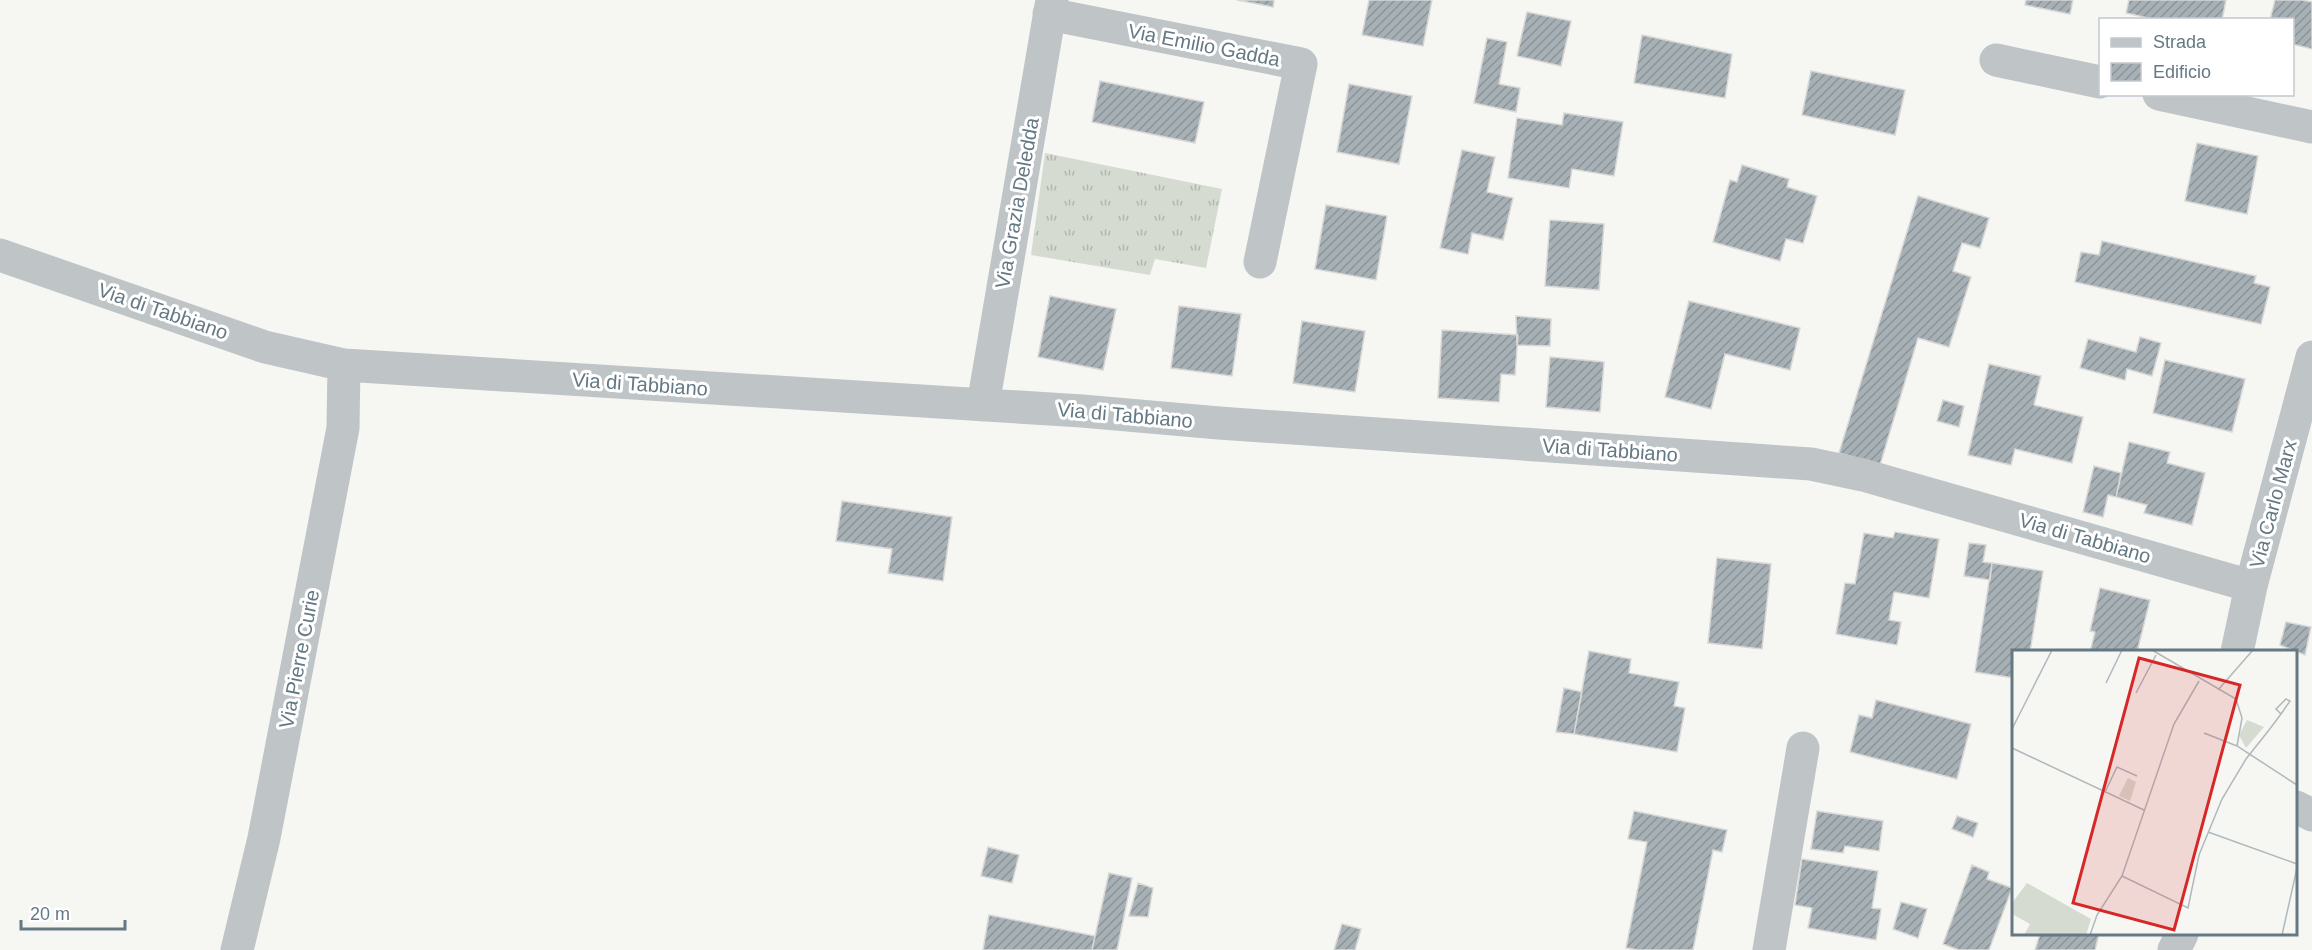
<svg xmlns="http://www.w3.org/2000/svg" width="2312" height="950" font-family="Arial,sans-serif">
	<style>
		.grass { fill: url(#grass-tufts) }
		.building { fill: url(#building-hatch); stroke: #d8d8d6; stroke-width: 1.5 }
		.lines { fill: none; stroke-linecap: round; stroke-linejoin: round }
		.minor { stroke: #bfc4c7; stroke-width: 33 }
		.labels { text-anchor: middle; stroke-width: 6; stroke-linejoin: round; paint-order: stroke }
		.street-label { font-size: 20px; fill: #657984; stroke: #fff }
		.inset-road { fill: none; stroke: #afb9bd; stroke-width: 1.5 }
		.view { fill: #d62828; fill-opacity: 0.15; stroke: #d62828; stroke-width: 3 }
		.inset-edge { fill: none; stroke: #657984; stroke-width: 3 }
	</style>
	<defs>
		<pattern id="grass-tufts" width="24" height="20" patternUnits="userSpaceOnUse" patternTransform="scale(1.5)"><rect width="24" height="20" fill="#d6dbd2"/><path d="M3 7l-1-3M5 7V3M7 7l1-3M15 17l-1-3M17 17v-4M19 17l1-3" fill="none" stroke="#b1b6b0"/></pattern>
		<pattern id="building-hatch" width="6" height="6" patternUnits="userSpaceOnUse" patternTransform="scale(1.5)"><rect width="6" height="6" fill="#a6b0b5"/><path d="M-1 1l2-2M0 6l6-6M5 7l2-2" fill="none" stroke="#8b9499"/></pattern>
	</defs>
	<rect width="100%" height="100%" fill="#f6f6f3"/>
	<path class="grass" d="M1045,153L1222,189L1206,268L1155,259L1150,275L1031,255Z"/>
	<path class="building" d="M1237,0H1274L1273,7Z
		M1369,0H1432L1423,46L1362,35Z
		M2026,0H2073L2070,14L2025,5Z
		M2129,0H2226L2222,20H2157L2126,13Z
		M2275,0H2302L2312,2V49L2292,44V20H2270Z
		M1527,12L1571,21L1561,66L1517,56Z
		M1642,35L1732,54L1725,98L1634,83Z
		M1487,38L1507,42L1499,84L1520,88L1516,112L1474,103Z
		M1811,71L1905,90L1895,135L1802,115Z
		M1100,81L1204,102L1195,143L1092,122Z
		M1349,84L1412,96L1399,164L1337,152Z
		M1564,113L1623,122L1614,176L1572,169L1569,188L1508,178L1517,118L1562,125Z
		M2197,143L2258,156L2247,214L2185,201Z
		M1462,150L1495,157L1487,192L1513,198L1503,240L1472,233L1468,254L1440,248Z
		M1742,165L1789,179L1787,187L1817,196L1803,243L1786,239L1780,261L1713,242L1730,180L1737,182Z
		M1918,196L1989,218L1980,248L1962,243L1953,271L1971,277L1949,347L1918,338L1880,465L1839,453Z
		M1326,205L1387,216L1376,280L1315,269Z
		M1550,220L1604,224L1599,290L1545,286Z
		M2102,241L2256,276L2254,283L2270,287L2261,324L2075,282L2081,252L2099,255Z
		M1050,296L1116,309L1103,370L1038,357Z
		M1689,301L1800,328L1790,370L1725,354L1711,409L1665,397Z
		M1179,306L1241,314L1232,376L1171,368Z
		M1516,316L1551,319L1550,346L1517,345Z
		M1302,321L1365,331L1355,392L1293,383Z
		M1442,330L1518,335L1515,375L1501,374L1499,402L1438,398Z
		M2140,337L2161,343L2152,376L2127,369L2125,380L2080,368L2088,339L2136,352Z
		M1550,357L1604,362L1600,412L1546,407Z
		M2165,360L2245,379L2232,432L2153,413Z
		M1989,364L2041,376L2034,405L2083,417L2072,463L2015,449L2011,465L1968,455Z
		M1943,400L1964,406L1959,427L1937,421Z
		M2129,442L2170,452L2167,463L2205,473L2192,525L2144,513L2147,505L2116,497Z
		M2094,466L2121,473L2116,497L2108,495L2103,517L2083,512Z
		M842,501L952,517L943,581L888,573L892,549L836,541Z
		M1895,532L1939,539L1929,598L1894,592L1889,620L1901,622L1897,645L1836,634L1845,583L1855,584L1864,533L1893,538Z
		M1969,543L1986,545L1983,562L1992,563L1990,580L1964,576Z
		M1717,558L1771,564L1762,649L1708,643Z
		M1992,563L2043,571L2030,652H2014V678L1975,672Z
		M2100,588L2150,600L2137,652H2090L2095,632L2090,631Z
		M2286,622L2311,627L2305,655L2280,645Z
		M1589,651L1631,659L1629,673L1679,682L1674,706L1685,708L1677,752L1574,734Z
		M1564,688L1582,692L1574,734L1556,732Z
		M1876,700L1971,724L1957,779L1850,752L1859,715L1872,718Z
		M1634,811L1727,830L1722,852L1713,850L1693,950H1638L1626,948L1647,842L1628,839Z
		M1817,811L1883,821L1879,851L1845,846L1843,853L1811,849Z
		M1957,816L1978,823L1973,837L1952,829Z
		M988,847L1019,855L1012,883L981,876Z
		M1802,859L1878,871L1872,908L1881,909L1876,940L1808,928L1812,908L1795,905Z
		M1972,865L1989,872L1987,879L2012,888L1989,950H1959L1943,944Z
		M1109,873L1132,878L1117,950H1092Z
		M1138,883L1153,888L1148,917L1129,916Z
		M1901,902L1927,909L1918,938L1893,929Z
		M989,915L1095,936L1092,950H983Z
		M1342,924L1361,929L1355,950H1334Z
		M2040,934H2099L2095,950H2035Z"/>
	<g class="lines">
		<path class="minor" d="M1049,14L1301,64L1260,262
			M1996,60L2100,82
			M2159,94L2312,127
			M0,255L265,347L344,365L1082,411L1219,423L1811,464L1863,475L2251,586
			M983,405L1052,0
			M2237,652L2251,586L2312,357
			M2296,807L2312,815
			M237,950L264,838L343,428L344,365
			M1769,950L1803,748
			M2174,950L2182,934"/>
	</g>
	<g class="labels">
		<g class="street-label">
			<text transform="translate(1204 45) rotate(11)" y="7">Via Emilio Gadda</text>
			<text transform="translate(1017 203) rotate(-80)" y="7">Via Grazia Deledda</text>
			<text transform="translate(163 311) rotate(19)" y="7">Via di Tabbiano</text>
			<text transform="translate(640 384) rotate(4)" y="7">Via di Tabbiano</text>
			<text transform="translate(1125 415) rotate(5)" y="7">Via di Tabbiano</text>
			<text transform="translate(1610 450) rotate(4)" y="7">Via di Tabbiano</text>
			<text transform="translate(2273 504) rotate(-75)" y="7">Via Carlo Marx</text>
			<text transform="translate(2085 538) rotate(16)" y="7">Via di Tabbiano</text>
			<text transform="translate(299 659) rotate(-79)" y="7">Via Pierre Curie</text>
		</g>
	</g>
	<g transform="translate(2012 650)">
		<rect width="285" height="285" fill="#f6f6f3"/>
		<path d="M235,70L252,77L234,98L227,85ZM116,128L124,132L118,151L107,146Z" fill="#d6dbd2"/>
		<path d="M15,233L79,269L74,285H12L18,274L0,264V253Z" fill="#d6dbd2"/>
		<path class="inset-road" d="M140,0L224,49L230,68L225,96L285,135M94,33L110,0M206,40L241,0M124,43L144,5M0,79L40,0M192,83L225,96M0,98L132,160M93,142L105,117L125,126M196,182L285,214M110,226L176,258L187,205L210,149L234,109L257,80L269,64L278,51L274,49L264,59L269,64M78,285L85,265L110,226L162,74L187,31M270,285L285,218"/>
		<path class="view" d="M127,8L228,35L162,280L61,253Z"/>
		<rect width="285" height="285" class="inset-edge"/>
	</g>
	<rect x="2099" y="18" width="195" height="78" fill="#ffffff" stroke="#c1c9ce" stroke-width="1.5"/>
	<rect x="2111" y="38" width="30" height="9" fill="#bfc4c7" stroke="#c1c9ce" stroke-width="1.5"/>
	<text x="2153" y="48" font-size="18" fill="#657984">Strada</text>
	<rect x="2111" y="63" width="30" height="18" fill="url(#building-hatch)" stroke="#c1c9ce" stroke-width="1.5"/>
	<text x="2153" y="78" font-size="18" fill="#657984">Edificio</text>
	<path d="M21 920v9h104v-9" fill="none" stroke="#657984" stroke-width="3"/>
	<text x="30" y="920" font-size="18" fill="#657984" stroke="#ffffff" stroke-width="4.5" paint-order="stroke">20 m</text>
</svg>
